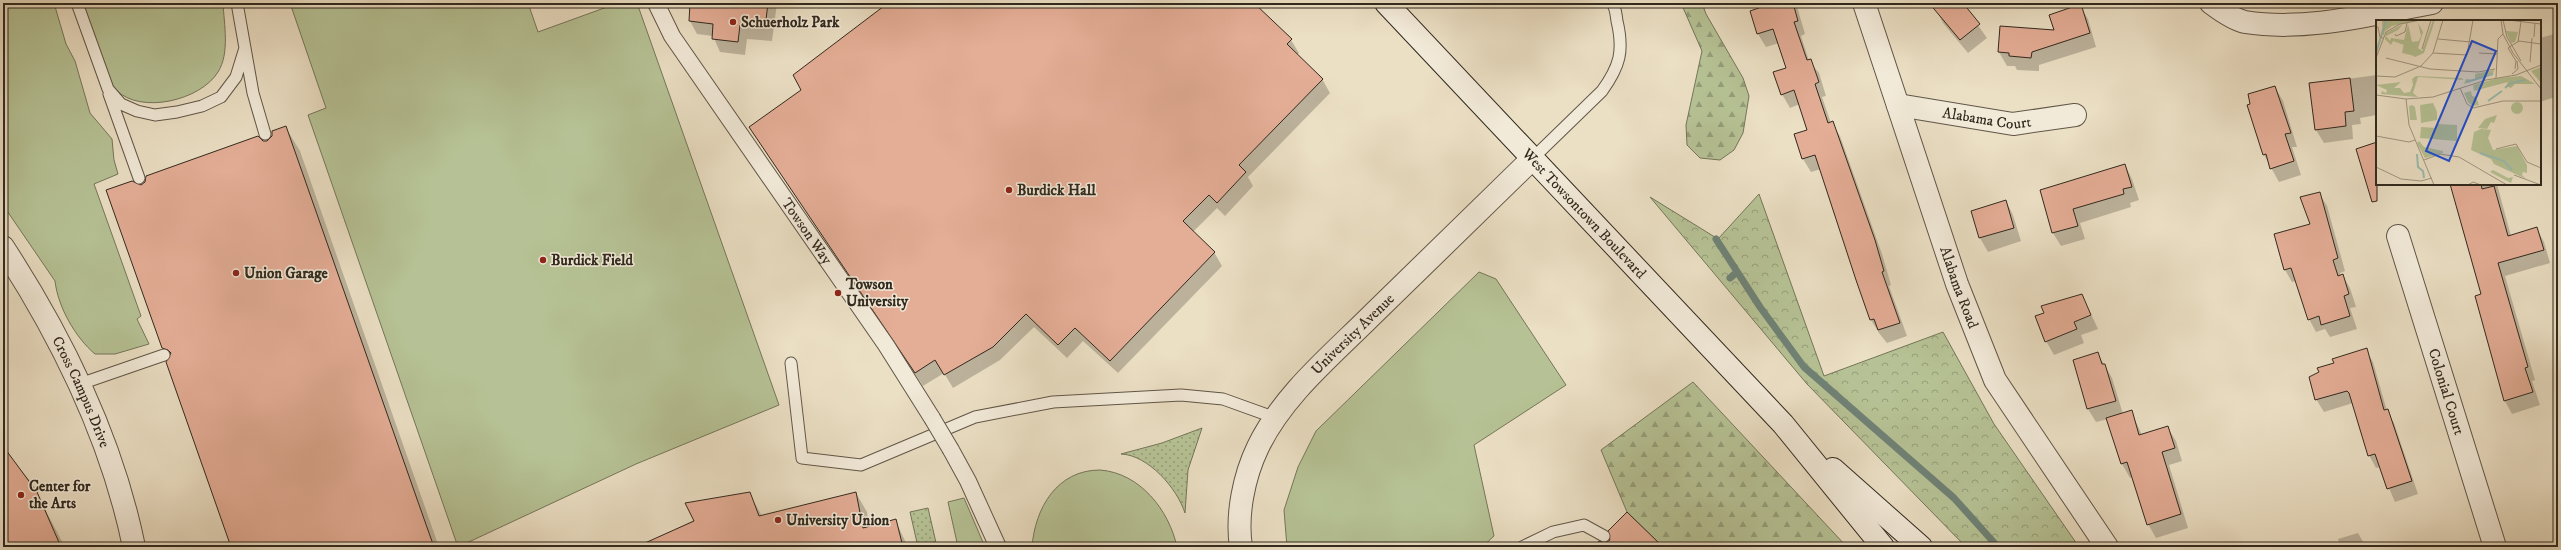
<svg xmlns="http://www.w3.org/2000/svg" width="2561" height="550" font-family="'IM FELL DW Pica',serif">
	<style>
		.grass { fill: #b6c295; stroke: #74765a }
		.forest { fill: url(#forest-firs); stroke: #74765a }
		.park { fill: url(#park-crowns); stroke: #74765a }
		.garden { fill: url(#garden-dots); stroke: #74765a }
		.shadow { fill: #0003 }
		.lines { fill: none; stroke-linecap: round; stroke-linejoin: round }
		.stream { stroke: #6f8276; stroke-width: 7 }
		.building { fill: #e4ad96; stroke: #31291e }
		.service-casing { stroke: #605648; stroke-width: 13 }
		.pedestrian-casing { stroke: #605648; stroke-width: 18 }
		.minor-casing { stroke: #605648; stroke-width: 24 }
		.tertiary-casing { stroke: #605648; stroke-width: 24 }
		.secondary-casing { stroke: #31291e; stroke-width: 24 }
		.service { stroke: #f2ead9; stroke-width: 11 }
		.pedestrian { stroke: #f2ead9; stroke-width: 16 }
		.minor { stroke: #f2ead9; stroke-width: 22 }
		.tertiary { stroke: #f2ead9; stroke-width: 22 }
		.secondary { stroke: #f2ead9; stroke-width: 22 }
		.pedestrian-bridge-casing { stroke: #605648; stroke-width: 18; stroke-linecap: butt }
		.pedestrian-bridge { stroke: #f2ead9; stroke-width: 16 }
		.poi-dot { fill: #8f2418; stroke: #f2ead9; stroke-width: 1.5 }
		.labels { text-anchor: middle; stroke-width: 3; stroke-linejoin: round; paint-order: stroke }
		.poi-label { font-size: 15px; font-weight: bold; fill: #31291e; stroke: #f2ead9; text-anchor: start }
		.street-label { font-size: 15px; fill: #31291e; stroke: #f2ead9 }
		.inset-river { fill: none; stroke: #99bdb0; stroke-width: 2 }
		.inset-road { fill: none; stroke: #a19682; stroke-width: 1 }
		.view { fill: #1d4ed8; fill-opacity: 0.15; stroke: #1d4ed8; stroke-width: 2 }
		.inset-edge { fill: none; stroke: #31291e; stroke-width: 2 }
	</style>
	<defs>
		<pattern id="forest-firs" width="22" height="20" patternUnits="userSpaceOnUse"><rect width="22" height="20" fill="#b6c295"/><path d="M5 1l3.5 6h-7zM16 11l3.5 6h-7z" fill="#959e79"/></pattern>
		<pattern id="park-crowns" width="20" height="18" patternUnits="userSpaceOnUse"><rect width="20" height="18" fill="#b6c295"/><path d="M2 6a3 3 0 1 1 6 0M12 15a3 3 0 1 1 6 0" fill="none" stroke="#959e79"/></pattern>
		<pattern id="garden-dots" width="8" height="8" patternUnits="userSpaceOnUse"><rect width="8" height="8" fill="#b6c295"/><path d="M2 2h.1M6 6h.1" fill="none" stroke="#959e79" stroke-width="1.8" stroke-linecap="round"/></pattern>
	</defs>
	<rect width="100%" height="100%" fill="#ebdfc4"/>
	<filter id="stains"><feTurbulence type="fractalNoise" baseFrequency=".005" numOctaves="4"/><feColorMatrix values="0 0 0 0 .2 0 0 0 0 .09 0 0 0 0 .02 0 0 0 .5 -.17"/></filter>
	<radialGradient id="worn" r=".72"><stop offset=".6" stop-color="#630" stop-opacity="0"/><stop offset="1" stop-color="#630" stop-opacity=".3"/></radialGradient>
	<path class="grass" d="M3,3H54L66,44L75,61L90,113L112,139L114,160L118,174L94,184L141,316L137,319L149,344L115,354H95C75,337 58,307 55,281L3,205Z
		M81,3H223C224,24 230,53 218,72C201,100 141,115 116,90C97,71 89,29 81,3Z
		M290,3H528L538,32L618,3H637L779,405L636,464L458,547L308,115L326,108Z
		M1479,272L1496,279L1566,385L1474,445L1494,536L1482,547H1287L1284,510L1298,467L1316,431Z
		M1100,470C1140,473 1169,510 1177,547H1032C1035,508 1057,470 1100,470Z
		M964,498L985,547H958L948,502Z"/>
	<path class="forest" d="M1681,3H1702L1706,14L1743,78L1749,96L1743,133L1734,150L1720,160L1700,158L1687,145L1686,125L1702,51Z
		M1693,382L1847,547H1663L1627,512L1601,450Z"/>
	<path class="park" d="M1759,194L1824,376L1943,332L1994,424L2079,547H1966L1807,384L1650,197L1718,239Z"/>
	<path class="garden" d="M1202,428L1188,470L1185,513C1177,488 1148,455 1121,454L1162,443Z
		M928,508L937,547H918L910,512Z"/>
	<path class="shadow" d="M691,3H777L772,41L747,39L745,55L720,52L713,36L697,34L690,21Z
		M889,3H1253L1291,40L1299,53L1297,55L1322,79L1330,93L1248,177L1253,186L1225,216L1217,208L1193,232L1214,252L1222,266L1118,373L1083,341L1067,358L1034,327L1000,360L953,388L944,373L923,386L750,127L803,91Z
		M1766,3H1796L1805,34L1801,36L1809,61L1819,73L1826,96L1822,97L1831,123L1840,136L1882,254L1891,285L1889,286L1907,336L1887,343L1879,333L1871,320L1821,169L1811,172L1803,159L1809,130L1800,104L1790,108L1782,94L1787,68L1779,43L1766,47L1758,34L1751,12L1767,6Z
		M1933,3H1962L1987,38L1968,53L1943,23Z
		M2080,6L2088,19L2096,47L2039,65V71L2017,70L2015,66H2007L1999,52L2055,31Z
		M2558,33V96L2540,102V38Z
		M2377,75V115L2360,118L2361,124L2352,125L2353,139L2324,143L2316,130L2310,84Z
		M2275,87L2283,101L2297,147H2292L2301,175L2279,182L2264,155L2248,106Z
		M286,128L300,151L439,547H232L169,359L163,348L141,186L268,142Z
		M2125,165L2132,179L2139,200L2130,203L2131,207L2080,223L2085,239L2061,246L2053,233L2041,190Z
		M2451,184H2497L2511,236L2537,229L2544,242L2550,263L2505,276L2535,380L2532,381L2540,405L2512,414L2505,401L2482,295Z
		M2319,193L2327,206L2345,271L2340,273L2341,276H2343L2350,288L2356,307L2350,308L2357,329L2330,337L2325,329L2316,332L2309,319L2297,281L2292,282L2285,270L2312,224Z
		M2006,201L2013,215L2021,241L1988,252L1980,238L1972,211Z
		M2082,295L2098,329L2081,335L2084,343L2054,355L2046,341Z
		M2366,350L2373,362L2387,411L2394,423L2418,494L2395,502L2380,467L2376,468L2369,455L2353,403L2324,412L2316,399L2335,364Z
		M2098,354L2112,378L2123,414L2131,411L2142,435L2168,428L2176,441L2182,461L2169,465L2188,528L2156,538L2148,524L2133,476L2130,478L2122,464L2108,419L2096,422L2088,409L2074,361Z
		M2558,436V451L2553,437Z
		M3,449L30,481L65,547H3Z
		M749,493L762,516L856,493L867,512L869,527L895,520L908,547H639Z
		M2358,533L2366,547H2340L2338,539Z
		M2413,543L2415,547H2400Z
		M2300,544L2302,547H2289Z"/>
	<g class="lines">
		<path class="stream" d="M1716,239L1760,307L1804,367L1954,498L1998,547
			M1730,278L1737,272"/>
	</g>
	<path class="building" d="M690,3H768L765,28L740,25L738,42L712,39L713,24L689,21Z
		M888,3H1254L1292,39L1287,44L1323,79L1239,165L1246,172L1217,203L1209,195L1183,221L1215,252L1110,361L1075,328L1058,345L1026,314L993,347L944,375L935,360L915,373L749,127L801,90L793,75Z
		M1773,3H1793L1798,21L1794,22L1807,60L1811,59L1819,82L1815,84L1828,123L1833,121L1875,240L1884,271L1882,272L1900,323L1878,330L1874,319L1870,320L1856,280L1815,155L1802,159L1794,134L1807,130L1794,90L1781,95L1773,72L1786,68L1773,29L1757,34L1750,11Z
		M1929,3H1963L1980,24L1960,40Z
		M2081,4L2090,33L2032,52L2031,58L2009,56V53L1998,52L2000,26L2054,30L2049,15Z
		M2350,78L2354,111L2345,112L2346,126L2315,130L2309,83Z
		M2275,86L2291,133L2285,134L2294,161L2270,169L2266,154L2263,155L2247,105L2250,104L2248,94Z
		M286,126L417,499L434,547H231L166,362L171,353L168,350L162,348L106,190L132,181L141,185L145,182L146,176L258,136L263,141H267L272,136V131Z
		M2377,142V201L2372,202L2356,149Z
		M2125,164L2132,187L2123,189L2124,194L2073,209L2078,226L2052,233L2040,190Z
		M2450,184H2481L2482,189L2494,186L2508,236L2537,227L2544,250L2498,263L2528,367L2525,368L2533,392L2504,401L2475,296L2481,294Z
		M2320,192L2338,258L2333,260L2338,276L2343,274L2349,294L2344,296L2350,316L2321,325L2319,316L2308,320L2291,268L2284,270L2274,234L2310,224L2300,197Z
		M2006,200L2014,228L1979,238L1971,211Z
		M2082,294L2091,315L2074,322L2077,329L2045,342L2035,316L2044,313L2041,306Z
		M2367,348L2384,410L2388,409L2412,481L2387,489L2375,454L2368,456L2349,393L2347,391L2315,400L2309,377L2319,372L2317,368L2334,363L2332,359Z
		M2098,352L2102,364H2105L2116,401L2087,409L2073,360Z
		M2132,410L2139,435L2168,426L2175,448L2162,452L2181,514L2147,525L2127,462L2121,464L2106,418Z
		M3,446L37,492L61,547H3Z
		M750,492L759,516L856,492L863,528L896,519L903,547H636L694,521L685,503Z
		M1627,512L1663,547H1594L1599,541L1605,543L1610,540L1608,531Z"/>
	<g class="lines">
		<defs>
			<path id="service" d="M77,3L108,89L121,104L137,111L155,115L177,112L202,106L221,97L236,77L245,48
				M237,3L253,93L265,134
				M109,94L139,178
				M1532,159L1602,91C1620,66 1624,51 1617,21C1616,15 1616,8 1612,3
				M791,363L802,458L861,465L975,417L1053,402L1181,395L1223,399L1276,418
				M80,384L164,355
				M1522,547L1553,532L1584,525L1604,536"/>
			<g id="pedestrian">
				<path id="s1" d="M656,3L672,36L886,345L932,418"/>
				<path d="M951,450L968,481L998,547"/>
			</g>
			<g id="minor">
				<path id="s2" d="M1864,3L1957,284L1995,380L2107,547"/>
				<path d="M2211,3C2219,9 2235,20 2245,22C2307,32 2371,14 2432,3"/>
				<path id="s3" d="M1898,105L2013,124L2075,115"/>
				<path id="s4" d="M2398,236L2495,547"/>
				<path id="s5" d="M1241,547C1236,515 1244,476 1258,447C1283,395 1332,355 1372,315C1426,263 1479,211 1532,159"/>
			</g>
			<g id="tertiary">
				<path id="s6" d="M3,247C63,339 112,439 134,547"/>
			</g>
			<g id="secondary">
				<path id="s7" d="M1386,3L1783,424L1883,547"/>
				<path d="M1833,469L1921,547"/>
			</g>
		</defs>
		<use href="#service" class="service-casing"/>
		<use href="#pedestrian" class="pedestrian-casing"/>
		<use href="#minor" class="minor-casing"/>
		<use href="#tertiary" class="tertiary-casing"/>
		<use href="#secondary" class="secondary-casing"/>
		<use href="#service" class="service"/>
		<use href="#pedestrian" class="pedestrian"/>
		<use href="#minor" class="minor"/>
		<use href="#tertiary" class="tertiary"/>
		<use href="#secondary" class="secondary"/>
		<defs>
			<path id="pedestrian-bridge" d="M932,418L951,450"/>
		</defs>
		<use href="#pedestrian-bridge" class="pedestrian-bridge-casing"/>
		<use href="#pedestrian-bridge" class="pedestrian-bridge"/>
	</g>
	<g class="poi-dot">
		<circle cx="733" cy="22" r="4"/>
		<circle cx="1009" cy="190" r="4"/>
		<circle cx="543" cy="260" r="4"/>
		<circle cx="236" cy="273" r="4"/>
		<circle cx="838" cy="293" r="4"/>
		<circle cx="21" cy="495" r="4"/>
		<circle cx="778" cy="520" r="4"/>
	</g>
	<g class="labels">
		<g class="poi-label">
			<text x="741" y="27">Schuerholz Park</text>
			<text x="1017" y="195">Burdick Hall</text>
			<text x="551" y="265">Burdick Field</text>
			<text x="244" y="278">Union Garage</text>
			<text x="846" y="289">Towson<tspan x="846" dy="17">University</tspan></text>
			<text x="29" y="491">Center for<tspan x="29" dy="17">the Arts</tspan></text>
			<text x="786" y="525">University Union</text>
		</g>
		<g class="street-label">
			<text dy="5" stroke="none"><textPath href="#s3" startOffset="90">Alabama Court</textPath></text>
			<text dy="5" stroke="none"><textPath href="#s7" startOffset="289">West Towsontown Boulevard</textPath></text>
			<text dy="5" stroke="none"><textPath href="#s1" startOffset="274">Towson Way</textPath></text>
			<text dy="5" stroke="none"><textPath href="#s2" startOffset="300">Alabama Road</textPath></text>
			<text dy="5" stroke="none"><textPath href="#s5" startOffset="251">University Avenue</textPath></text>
			<text dy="5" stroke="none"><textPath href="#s6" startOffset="165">Cross Campus Drive</textPath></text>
			<text dy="5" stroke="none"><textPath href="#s4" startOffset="163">Colonial Court</textPath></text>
		</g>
	</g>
	<g transform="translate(2376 20)">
		<rect width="165" height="165" fill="#ebdfc4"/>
		<path d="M95,71L96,76L100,77L103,85L96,86L92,82L88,73ZM135 88a6 6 0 1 1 12 0a6 6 0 1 1-12 0ZM57,83L61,92V100L45,103L44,85ZM36,85L39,87L41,100H34L33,86ZM121,95L118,103L115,102L111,109L102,108L109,99ZM61,104L81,105V121L44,118L45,107L61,108ZM43,121L48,127L67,131V133L49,138L41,123Z" fill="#b6c295"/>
		<path d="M6,0H42L16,6L9,11L7,17ZM57,0H59L48,33L39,37L36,35L45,16L42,3L47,12L42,28L46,31ZM27,4L22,10L10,16L14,21L15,18L28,20L32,5L28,25L17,21L15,25L9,19L10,13ZM165,47V63L155,51ZM40,56L85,58L88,60L42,57L37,73L42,77L5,74L6,71L10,73L11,70L0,65L25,62L18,68H24L28,73L34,72L37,65L36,59ZM145,56L159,64H139L135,68L130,66L132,62L98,71L97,65L122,58ZM105,109L115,110L112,118L117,130L141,126L151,145V153L147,152L146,155L150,159L118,144L115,139L95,130L98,112ZM117,150L132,158L137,157L135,163L114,152Z" fill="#b6c295"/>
		<path d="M32,4L36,22L44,21L39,36L26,33ZM130,11L142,12L139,22L135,23ZM118,50L117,54L88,64L90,59L99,60V54Z" fill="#b6c295"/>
		<path class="inset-river" d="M0,33L10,0M91,62L117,54M129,68L135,63L150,60M112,81L126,71M104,133L128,141L136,150M41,134L42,147L47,151L48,158"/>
		<path class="inset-road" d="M125,0L127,14L137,33L165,69M127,0L131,17L145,41M132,0L165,4M0,7H2L4,17L7,18M19,14L20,16L29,12L31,3M158,17L159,3M62,19L95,22M142,22L145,2M46,29L55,0M57,33L91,35L97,0M103,33L121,34M0,38L10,12L24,4L45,0M10,38L54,49L102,52L119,49M154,42L156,18M139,49L140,41L132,28L143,21L165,24M136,54L142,49L141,41M0,56L19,57L45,46L57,33L67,0M120,58L122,19L127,14M84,68L91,84L97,88L127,81H165M0,75L30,79L57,77L110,60L140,55L165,45M30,79L33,105L58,165M0,116L33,122L39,120M120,129L140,124L151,142L165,148M48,140L64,134L83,137L131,165M0,147L25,159L45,161L56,158M138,155L165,165M92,165L97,162L105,165"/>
		<path class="view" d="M96,21L120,31L73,141L50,131Z"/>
		<rect width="165" height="165" class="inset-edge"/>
	</g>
	<rect width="2561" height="550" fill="none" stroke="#ebdfc4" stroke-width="16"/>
	<rect x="4" y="4" width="2553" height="542" fill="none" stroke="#31291e" stroke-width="2"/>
	<rect x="8" y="8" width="2545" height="534" fill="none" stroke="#31291e"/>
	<rect width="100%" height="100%" filter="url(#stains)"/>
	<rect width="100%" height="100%" fill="url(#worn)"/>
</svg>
